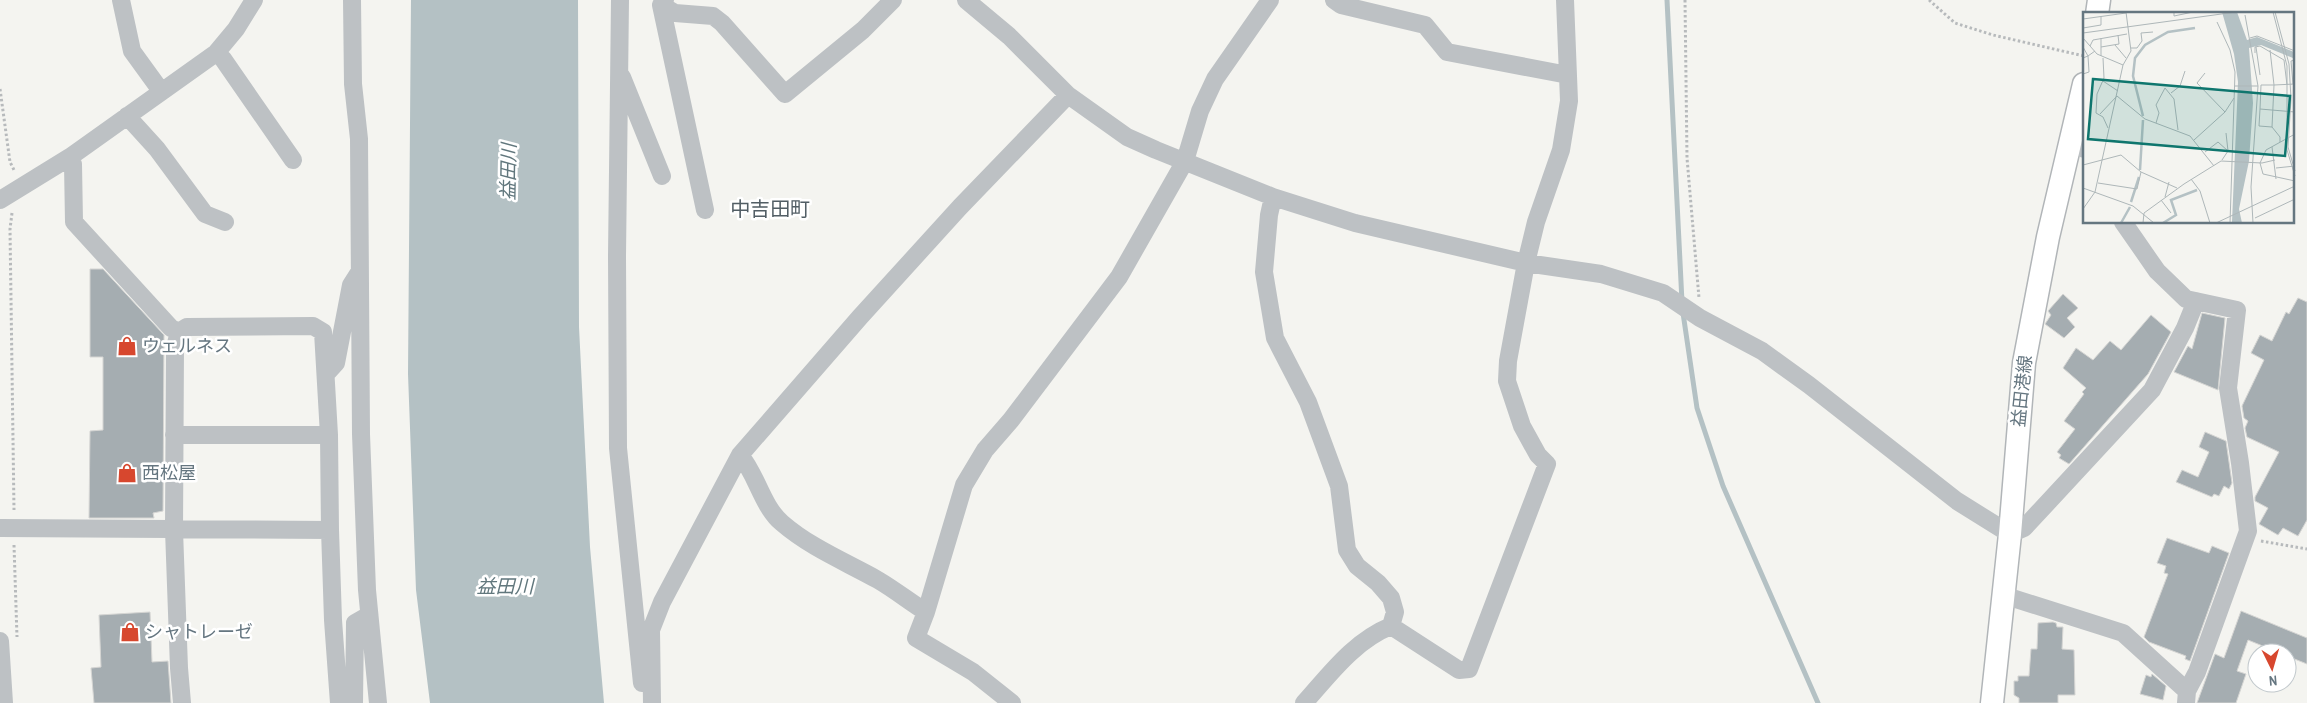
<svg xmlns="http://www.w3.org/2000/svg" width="2307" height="703" font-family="'Archivo Narrow','Noto Sans JP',sans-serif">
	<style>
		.water { fill: #b4c1c4 }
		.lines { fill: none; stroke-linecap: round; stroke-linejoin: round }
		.stream { stroke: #b4c1c4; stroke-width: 5 }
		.building { fill: #a5adb1; stroke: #d5d5d3 }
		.major-casing { stroke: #b1b5b8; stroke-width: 25 }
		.path { stroke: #b7babc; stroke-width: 3; stroke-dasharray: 2.5 2.5; stroke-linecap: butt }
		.minor { stroke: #bdc1c4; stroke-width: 18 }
		.major { stroke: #fff; stroke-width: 22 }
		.labels { text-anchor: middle; stroke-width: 5; stroke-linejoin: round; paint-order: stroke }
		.poi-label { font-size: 18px; fill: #657680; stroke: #fff; text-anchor: start }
		.street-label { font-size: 18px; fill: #657680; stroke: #fff }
		.water-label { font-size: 19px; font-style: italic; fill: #61777d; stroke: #fff }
		.quarter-label { font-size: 20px; fill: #525e65; stroke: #fff }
		.inset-river { fill: none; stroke: #b4c1c4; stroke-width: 2.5 }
		.inset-road { fill: none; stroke: #aeb7b9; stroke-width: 1 }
		.view { fill: #0f766e; fill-opacity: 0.15; stroke: #0f766e; stroke-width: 2.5 }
		.inset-edge { fill: none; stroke: #657680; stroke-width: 2.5 }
	</style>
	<rect width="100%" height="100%" fill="#f4f4f0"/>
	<path class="water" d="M411,0H578L579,327L590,547L604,703H430L416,590L408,374Z"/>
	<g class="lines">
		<path class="stream" d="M1667,0L1682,302
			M1683,313L1697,408L1723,486L1818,703"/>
	</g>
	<path class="building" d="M90,269H103L164,335L163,511L153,513L154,518H89L90,431L103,430V357H90Z
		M2063,294L2078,308L2067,318L2075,327L2064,338L2045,324L2051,315L2048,311Z
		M2298,298L2307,302V520L2298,536L2283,528L2278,535L2259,524L2268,508L2255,501V497L2279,452L2247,437L2245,428L2248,421L2244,418L2242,406L2264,360L2251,353L2260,335L2272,341L2286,312L2289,314Z
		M2202,313L2225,318L2218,390L2174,372L2188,346L2192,349Z
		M2151,315L2171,332L2148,374L2069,464L2059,458L2061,455L2057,452L2075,429L2064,421L2084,394L2082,392L2086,388L2063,368L2076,348L2093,360L2110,341L2121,350Z
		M2205,432L2226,441L2232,483L2229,489L2224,486L2219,496L2214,494L2212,497L2176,482L2182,470L2198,477L2209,452L2199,447Z
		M2167,538L2209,553L2212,546L2229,553L2190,661L2185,659L2186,656L2149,642L2144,637L2168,574L2164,573L2166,566L2157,563Z
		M2241,611L2307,638V664L2287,656V653H2280L2248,640L2237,671L2246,674L2236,703H2197L2215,654L2224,658Z
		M150,612L152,662L168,661L171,703H94L91,668L101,667L99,615Z
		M2053,622L2056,623L2057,627H2063L2062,649L2074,650L2075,695H2058V703H2019V698L2014,695V681H2018V676H2029L2031,649H2037L2038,623Z
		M2152,674L2166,686L2163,700L2140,694L2146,675L2151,677Z"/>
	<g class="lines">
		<defs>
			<path id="major" d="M2097,14L2099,0
				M1992,703L2010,534L2024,363L2048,237L2084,84"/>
		</defs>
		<use href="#major" class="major-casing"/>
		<path class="path" d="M1685,0L1687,158L1699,298
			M1929,0L1955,23L1993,35L2084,56
			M0,89L10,162L15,172
			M12,213L10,229L14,510
			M2261,541L2307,549
			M14,545L17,637"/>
		<path class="minor" d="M121,0L132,51L161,91
			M352,0L353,84L359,139L361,434L367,590L378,703
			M620,0L617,256L618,448L642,683
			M665,0L661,5L705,210
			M966,0L1009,36L1068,95L1127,137L1156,150L1273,197L1355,223L1526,263L1601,274L1663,293L1700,318L1762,351L1809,385L1957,501L2010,534L2024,528L2152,390L2185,328L2196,301
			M1334,0L1341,5L1425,25L1447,52L1568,75
			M661,5L675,13L713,16L722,23L785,94L863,30L893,0
			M216,53L223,59L293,160
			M622,77L662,176
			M127,116L157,149L205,214L225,222
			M2073,137L2084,149
			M1273,197L1269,215L1264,272L1275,338L1308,402L1339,486L1347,550L1357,566L1378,583L1391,598L1395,612L1391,626L1459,670L1469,669L1547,464L1538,455L1522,426L1507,381L1508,361L1526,263L1536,222L1561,150L1569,101L1565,0
			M0,200L70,157L216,53L236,29L254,0
			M2123,222L2157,271L2186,299L2237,310L2228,388L2240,463L2248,531L2197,672L2187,691L2186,703
			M179,332L175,347L174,530L179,668L182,703
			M326,374L336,363L351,285L358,274
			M174,435H329
			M740,455C757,475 762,506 782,523C811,548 846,562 878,580C895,590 910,602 926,612
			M0,528L330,530L329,435L323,332L313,326L187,327L179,332L171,328L74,222L73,164L70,157
			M330,530L333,620L339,703
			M2003,595L2123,633L2187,691
			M0,641L4,703
			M354,703L355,623L369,615
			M652,703L651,630L662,602L740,455L860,317L960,207L1068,95
			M1012,703L973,672L916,638L926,612L964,485L985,450L1011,420L1119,277L1185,161L1200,111L1215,79L1270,0
			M1304,703C1330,674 1354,641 1391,626"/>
		<use href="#major" class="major"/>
	</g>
	<defs>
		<symbol id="shop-bare" viewBox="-9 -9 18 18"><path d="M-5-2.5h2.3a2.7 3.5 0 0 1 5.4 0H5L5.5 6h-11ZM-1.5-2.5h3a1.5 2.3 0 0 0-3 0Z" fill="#d7472e" stroke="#fff" stroke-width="2.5" paint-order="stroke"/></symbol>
	</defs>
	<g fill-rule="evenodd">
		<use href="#shop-bare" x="113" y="332" width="28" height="28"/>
		<use href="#shop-bare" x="113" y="459" width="28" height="28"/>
		<use href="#shop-bare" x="116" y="618" width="28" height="28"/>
	</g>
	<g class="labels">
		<g class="poi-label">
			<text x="142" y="352">ウェルネス</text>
			<text x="142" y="479">西松屋</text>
			<text x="145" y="638">シャトレーゼ</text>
		</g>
		<g class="street-label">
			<text transform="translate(2022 391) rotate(-84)" y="6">益田港線</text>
		</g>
		<g class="water-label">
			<text transform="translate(508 172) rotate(-89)" y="7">益田川</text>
			<text x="505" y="593">益田川</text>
		</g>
		<g class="quarter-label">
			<text x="770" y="216">中吉田町</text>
		</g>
	</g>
	<g transform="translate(2083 12)">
		<rect width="211" height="211" fill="#f4f4f0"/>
		<path d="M139,0H154L164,28L174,25L211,40L210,46L178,33L166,36L170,91L166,149L156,197L159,211L149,210L155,70L151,42Z" fill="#b4c1c4"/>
		<path class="inset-river" d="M60,104L50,64L52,46L62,33L85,20L112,16M57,158L60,108M48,190L56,165M38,211L47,195M80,211L93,203L88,188L114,178"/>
		<path class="inset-road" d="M91,0V4L110,0M190,0L204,54V138L212,164M192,0L206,52L208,87L205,135L212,159M162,3L175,74M0,7L43,1M134,10L147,38L152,60L147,211M0,16L18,13V4M0,21L153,0M0,26L14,42L40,53M18,26V44M167,26L174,24L212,39M32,33L43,46M7,34L10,28L44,22M0,35L5,44L0,46M18,35L36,32L35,23M173,35L177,63M48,36H54L59,29L58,21L70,20M187,38L191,73L212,72M172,41V35L177,34L201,48L204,73M20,46L21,66L14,82L13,101L20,105L25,116M122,61L114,71L142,100M0,62L6,60L5,44L12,39M20,69L35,79M210,72L208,49L212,48M152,74H175L168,175L170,211M88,81L97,74L102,59M177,97L178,73H191L189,115M17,102L34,84L62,107L107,124L131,154M73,111L76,101L73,93L82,76L91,87L95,118M212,122L183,138L177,151L180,162L212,169M111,128L142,100L151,86M197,130V125L189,115L176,114L177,97L212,100M189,135L193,167M122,140L135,130L145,139M139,148L145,139L143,121M0,153L38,143L58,160L94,176M193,156L212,154M108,167L117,179L127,211M15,171L54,177L58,160M0,176L50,194L71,211M12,180L40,53L48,39L43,0M82,185L86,170M78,188L88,201M0,197L12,180M172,206L212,187M60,211L61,201L101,172L138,149L179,151L192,148M133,211L212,174"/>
		<path class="view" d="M10,67L207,84L202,144L5,127Z"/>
		<rect width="211" height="211" class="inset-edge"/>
	</g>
	<g transform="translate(2272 668) rotate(175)"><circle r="24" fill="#ffffff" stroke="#c1c8cc"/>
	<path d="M0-4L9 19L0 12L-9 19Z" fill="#d7472e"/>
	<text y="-8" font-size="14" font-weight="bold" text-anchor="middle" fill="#657680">N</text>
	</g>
</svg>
